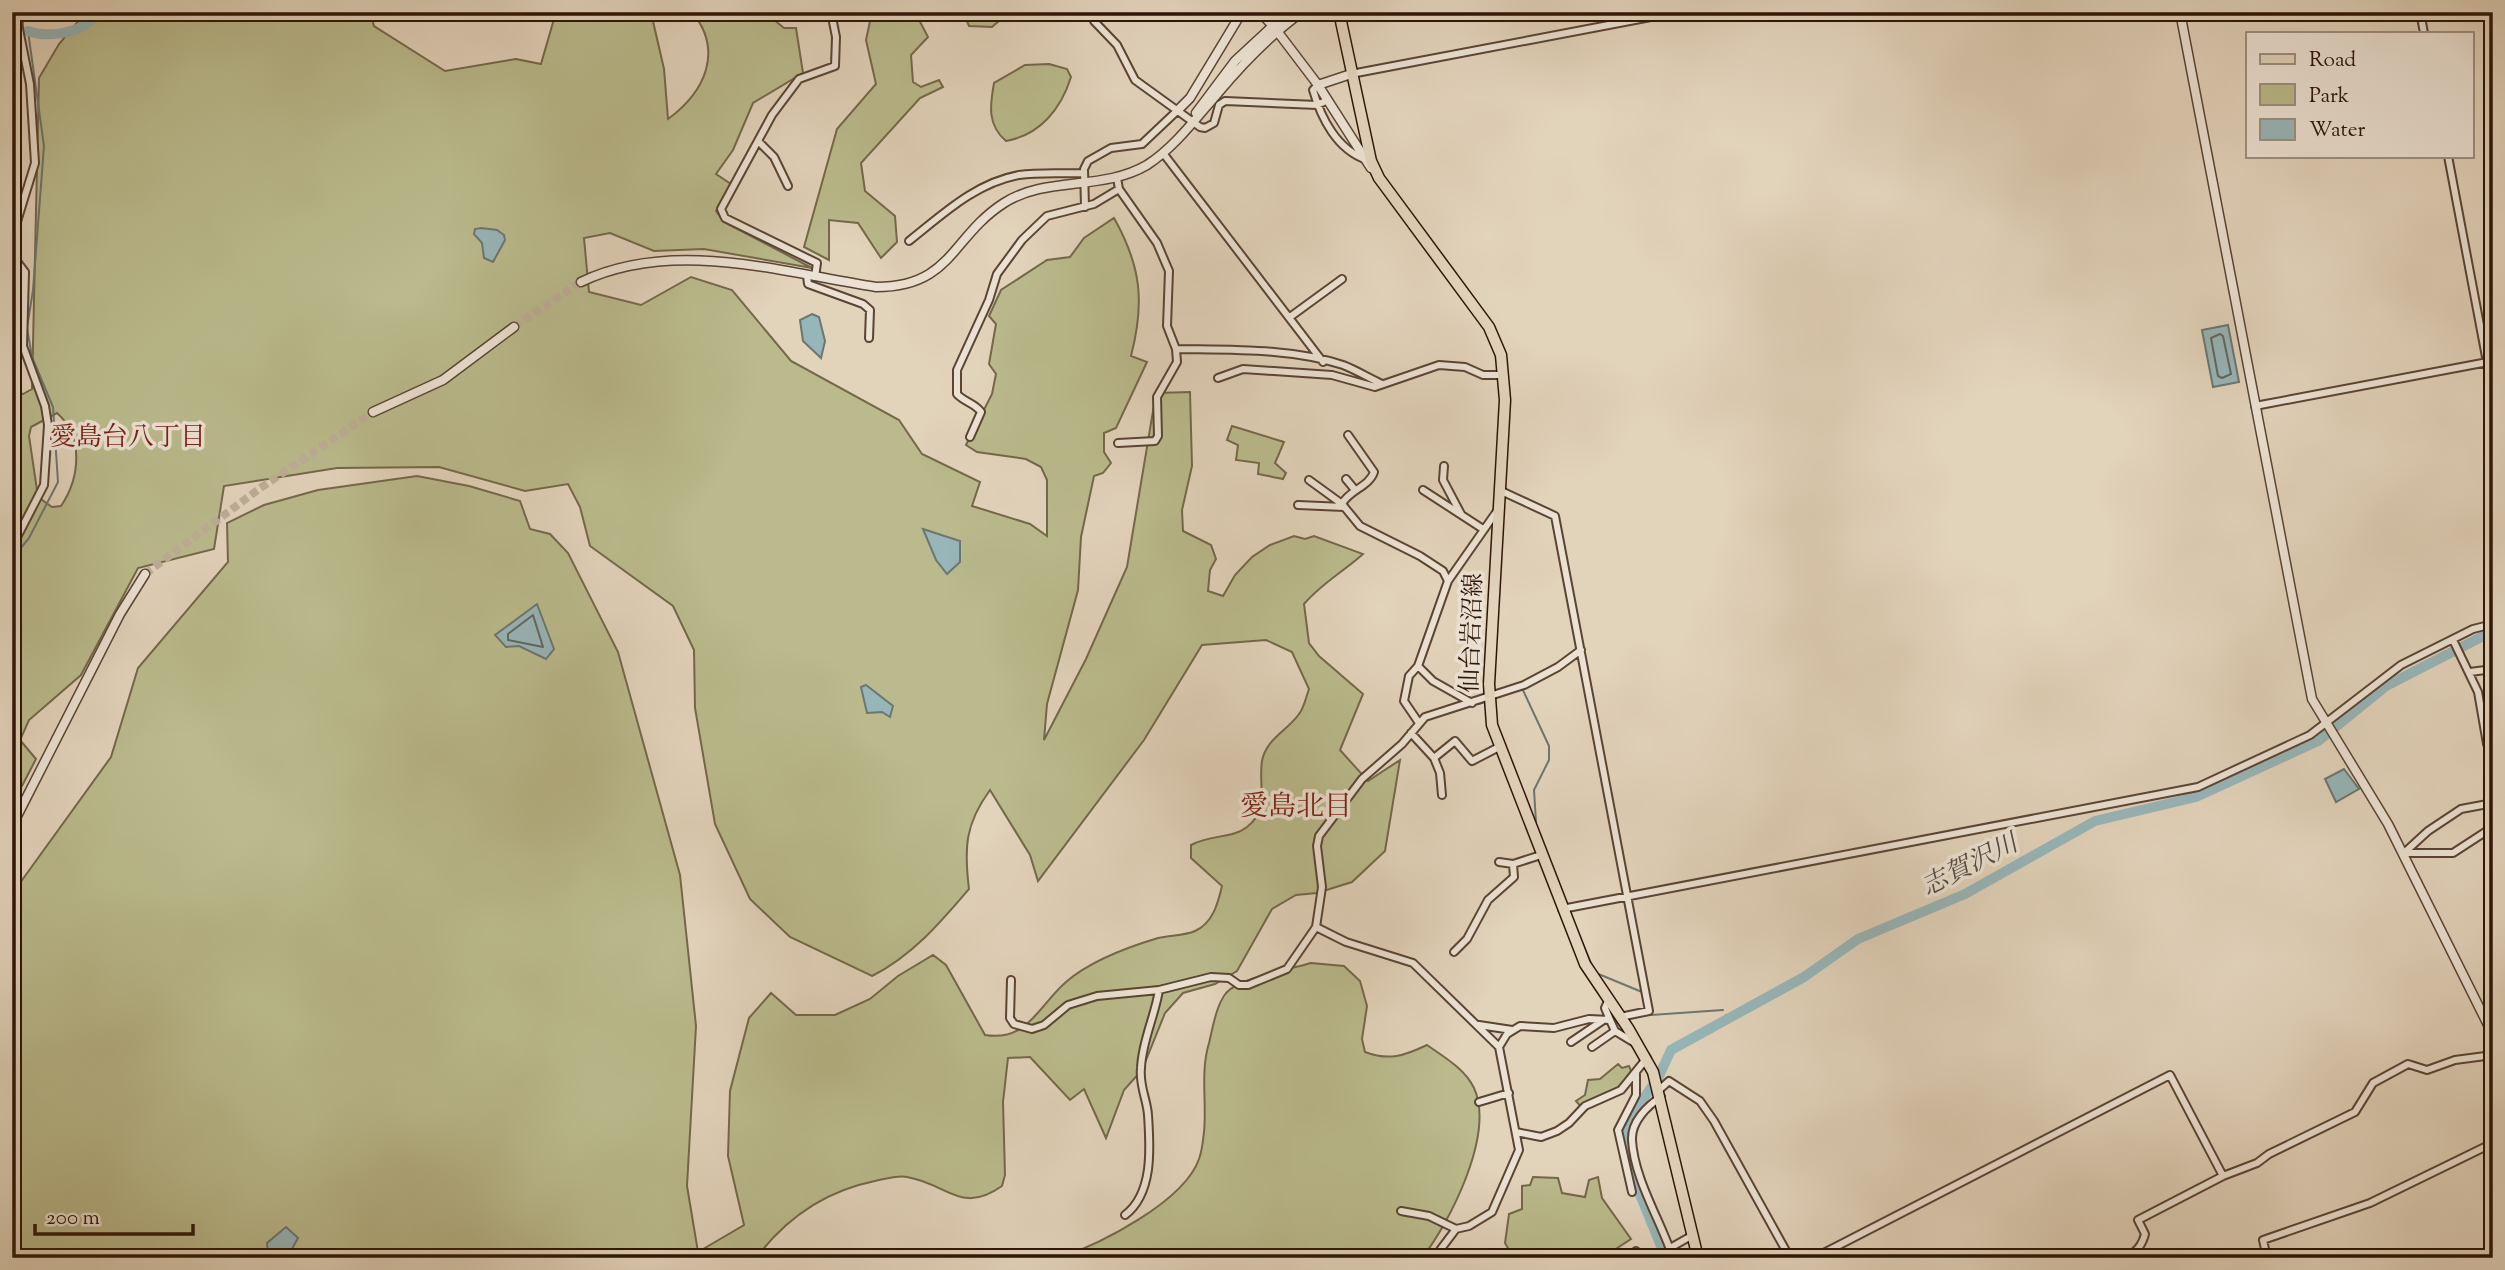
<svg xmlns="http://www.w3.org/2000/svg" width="2505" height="1270" font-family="'Sorts Mill Goudy','Noto Serif JP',serif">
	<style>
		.green { fill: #baba8c; stroke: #746849; stroke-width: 2; fill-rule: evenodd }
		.water { fill: #97b6b9; stroke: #6d7671; stroke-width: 2 }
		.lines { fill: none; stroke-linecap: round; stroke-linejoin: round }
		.shore { stroke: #626660; stroke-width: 2 }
		.stream { stroke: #6d7671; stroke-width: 2 }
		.river { stroke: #97b6b9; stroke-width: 10 }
		.tertiary-tunnel { stroke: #bead97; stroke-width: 8; stroke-dasharray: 8 4; stroke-linecap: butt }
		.minor-casing { stroke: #5a4433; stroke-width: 10 }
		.tertiary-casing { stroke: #5a4433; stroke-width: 11 }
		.primary-casing { stroke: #2d1506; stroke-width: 13 }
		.minor { stroke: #ece2d3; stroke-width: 6 }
		.tertiary { stroke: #ece2d3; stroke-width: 8 }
		.primary { stroke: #e2d3bb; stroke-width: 10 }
		.labels { text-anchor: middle; stroke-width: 7; stroke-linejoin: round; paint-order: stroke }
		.street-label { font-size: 24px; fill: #2d1506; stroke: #ece2d3 }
		.neighbourhood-label { font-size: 26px; fill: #7a1f14; stroke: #ece2d3 }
		.water-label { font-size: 26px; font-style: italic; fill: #524d45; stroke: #ece2d3 }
		.quarter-label { font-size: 28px; fill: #7a1f14; stroke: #ece2d3 }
	</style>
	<rect width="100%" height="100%" fill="#e2d3bb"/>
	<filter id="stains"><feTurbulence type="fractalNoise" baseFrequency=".00286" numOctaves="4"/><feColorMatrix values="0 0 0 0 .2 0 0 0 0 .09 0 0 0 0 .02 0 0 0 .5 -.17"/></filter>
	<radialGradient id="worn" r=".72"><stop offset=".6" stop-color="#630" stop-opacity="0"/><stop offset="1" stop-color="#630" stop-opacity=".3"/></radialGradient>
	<path class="green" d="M86,12H370L374,26L445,71L516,59L541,64L556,12H647L652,17L664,69L668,119C705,92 724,51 692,12H775L773,19L784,28H796L803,73L753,103L733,150L716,174L731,184L716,211L724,222L812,268L704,249L654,251L610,233L584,238L589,292L641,305L691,277L732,290L791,361L899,420L922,454L980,482L972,506L1030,524L1047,536V480L1041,467L1026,459L977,452L966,445L992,394L996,374L989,364L996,324L989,316L1001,290L1047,260L1070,257L1084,238L1114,218C1141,266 1145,302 1131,356L1147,362L1116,428L1104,433V452L1111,463L1103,473L1094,476L1081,537L1078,590L1047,704L1044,740L1086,659L1127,567L1156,393L1190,392L1192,466L1182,510L1183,531L1211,545L1216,559L1210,570L1208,591L1223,596L1235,575L1252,557L1270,545L1294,536L1305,539L1314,536L1363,554C1343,572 1322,583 1304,604L1309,643L1319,656L1363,694L1340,750L1368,781L1400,760L1385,851L1352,882L1317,893L1296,895L1272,909L1237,971L1215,984L1183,993L1165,1013L1142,1070L1124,1090L1106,1138L1084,1089L1070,1100L1030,1057L1008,1058L1003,1102L1005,1175L1002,1186C961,1215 948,1184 907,1177C898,1175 885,1179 875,1181C825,1191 787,1217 756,1258H12V894L111,757L138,668L228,562L227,523L264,505L318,490L417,476L469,486L520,501L530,529L550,534L568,553L618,652L680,875L696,1026L687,1186L698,1252L744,1225L728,1156L730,1091L749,1018L771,993L796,1015H835L870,999L898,976L933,955L946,965L985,1035C1028,1042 1039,1005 1066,982C1090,961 1128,947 1158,938C1170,935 1184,936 1195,931C1213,923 1218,903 1222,886L1191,858V845C1211,834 1232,839 1247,827C1270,810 1258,785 1262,761C1266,739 1287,731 1299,714C1304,708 1306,697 1309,689L1292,652L1266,640L1202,645L1144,740L1038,881L1030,855L990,790C965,824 964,848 969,889C940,923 912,956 872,976L790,937L750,899L715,824L695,708L694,650L673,606L590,546L580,507L568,484L525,491L439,467L337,468L224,486L214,549L138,568L81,675L29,720L20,740L36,759L22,786L12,785V390L23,394L32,389L39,78L59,44ZM57,413C84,437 80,478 61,506L52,507L38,497L29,436L31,427Z
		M872,12H915L928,37L911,55L913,82L921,87L939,80L943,87L920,98L861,163L865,191L895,216L897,242L881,258L858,223L829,220V260L804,247L837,129L876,84L866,40Z
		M963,12H1007V14L992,27L969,26Z
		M1049,64L1067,69L1071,77C1061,109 1040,135 1006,141C987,125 990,105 994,83L1025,65Z
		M1232,426L1284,442L1275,463L1286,473L1283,479L1258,474L1259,463L1236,460L1238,445L1227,440Z
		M1311,963L1344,966L1360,981L1367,1006L1362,1039L1365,1052C1389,1061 1404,1056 1427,1045C1444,1057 1465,1069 1474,1088C1495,1134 1450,1222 1422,1258H1059C1100,1244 1184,1202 1199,1159C1202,1151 1203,1141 1204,1132C1207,1102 1200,1073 1209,1043C1213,1027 1216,1006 1226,993C1239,978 1291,969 1311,963Z
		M1618,1064L1622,1068L1629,1066L1631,1071L1620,1089L1581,1107L1576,1101L1585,1095L1588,1080L1600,1079Z
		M1533,1177L1558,1178L1562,1193L1585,1197L1589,1180L1598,1177L1602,1198L1631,1239L1602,1258H1525V1250H1509L1505,1243L1509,1214L1522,1209V1186L1530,1185Z"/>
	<path class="water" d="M481,228L497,230L504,235L505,240L493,262L484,258L482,243L474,234L475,229Z
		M812,314L819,317L825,341L821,358L803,341L800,320Z
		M2228,325L2239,382L2213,387L2202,330Z
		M923,529L960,541V562L947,574L936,560Z
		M537,604L554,649L546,659L519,646L506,647L495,635Z
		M866,685L893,706L890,717L882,712L867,713L861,687Z
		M2344,769L2359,789L2336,802L2325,779Z
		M286,1227L298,1238L287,1258L268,1253L267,1243Z"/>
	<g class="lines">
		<path class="shore" d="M2220,334L2223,336L2231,374L2222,378L2218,376L2211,338Z
			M533,615L543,647L508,640V634Z"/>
		<path class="stream" d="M12,559L29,538L58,482L53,407L32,357L27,328L33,290L44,146L28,31L22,27
			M1522,688L1549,746V760L1534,790L1536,822
			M1495,698L1514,691
			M1478,704L1482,703
			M1449,713L1471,706
			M2489,731L2493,730
			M1538,830L1561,888
			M1572,918L1593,968
			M1596,973L1642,992
			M1651,1015L1723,1010
			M1726,1015L1728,1019"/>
		<path class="river" d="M28,31C47,38 87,34 96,12
			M1666,1258L1637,1187L1624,1139L1631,1117L1659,1076L1671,1050L1804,977L1858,939L1965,894L2095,821L2196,797L2318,741L2386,686L2493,631"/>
		<path class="tertiary-tunnel" d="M514,327L581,282
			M145,574L259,489L373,412"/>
		<defs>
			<path id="minor" d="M1093,12L1094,21L1117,45L1135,80L1200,127L1205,128L1214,123L1219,105L1225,101L1317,105L1328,100
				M2420,12L2424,33
				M1351,74L1677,12
				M1318,85L1313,90C1321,118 1337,150 1367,160
				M759,142L774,157L788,186
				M1163,153L1323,362
				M2448,156L2493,394
				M1117,178L1119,189L1157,243L1169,271L1167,326L1176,349L1177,362L1157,397L1158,436L1155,441L1118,443
				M1085,207L1084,169L1088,161L1111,148L1142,144L1179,109
				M12,238L35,163L30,84L19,29L18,12
				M909,241C942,215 975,183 1019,175C1040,172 1062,174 1084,173
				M12,255L25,272L23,346L45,406L48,425L44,485L12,547
				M807,276L808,284L863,304L870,310L869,338
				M815,277L817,263L725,218L721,209L772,115L799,79L835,66L836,37L831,12
				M1290,317L1342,279
				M1176,349C1230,350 1290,348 1343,365C1356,370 1369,378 1382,384
				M1218,378L1243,369L1332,375L1375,387L1439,365L1465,367L1483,375H1503
				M2255,406L2493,361
				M1348,435L1374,472C1369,487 1349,490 1342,504L1360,526L1420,556L1443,571L1448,581
				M970,437L981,412C975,403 964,402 957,394V370L989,300L997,274L1022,240L1047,216L1094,204L1119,189
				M1444,466L1443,480L1461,514
				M1346,479L1355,490
				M1309,480L1342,504
				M1423,490L1483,529
				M1499,490L1555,516L1649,1011L1620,1017
				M1298,505L1344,507
				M2453,640L2478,692L2487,744L2493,752
				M1418,666L1409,676L1404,701L1419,723
				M2470,672L2493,669
				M1472,703L1433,681L1418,666L1448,581L1497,511
				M1411,733L1434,758L1455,741L1472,761L1499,747
				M1434,758L1440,773L1442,795
				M2404,853L2428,831L2461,809L2493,803
				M2404,853H2453L2493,827
				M1499,862L1513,864L1541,855
				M1562,909L2198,787L2310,735L2401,665L2473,629L2493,624
				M1316,927L1346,942L1413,963L1499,1047L1519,1150L1492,1212L1469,1226L1456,1229L1434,1258
				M1454,952L1467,939L1488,900L1514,877L1513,864
				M1011,980L1010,1018L1014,1024L1032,1029L1044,1025L1068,1005L1097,996L1159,990L1211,977L1229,978L1239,985H1248L1287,969L1316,927L1322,887L1317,846L1319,836L1362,779L1402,744L1425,717L1524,685L1558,667L1581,650
				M1608,1001L1605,1008L1610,1020
				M1479,1025L1512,1030
				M1571,1042L1602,1021
				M1499,1047L1507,1034L1520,1026L1554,1028L1589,1019L1610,1020L1615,1031L1638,1045
				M1592,1047L1615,1031
				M1659,1090L1669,1081L1700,1101L1714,1121L1790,1258
				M1661,1097C1647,1106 1631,1122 1632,1140C1634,1179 1661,1221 1673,1258
				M1479,1102L1509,1093
				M1516,1132L1541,1137L1557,1131L1569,1123L1585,1106L1621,1090L1647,1058
				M1632,1192L1618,1130L1636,1095V1072
				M1401,1211L1429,1216L1456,1229
				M1125,1215C1154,1193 1150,1146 1148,1115C1147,1099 1139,1086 1141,1068C1142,1041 1155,1016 1159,990
				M1670,1248L1693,1235
				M1632,1258L1636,1251
				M1814,1258L2170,1075L2223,1176
				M2126,1258C2136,1252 2142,1246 2145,1234L2138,1220L2223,1176L2257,1163L2269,1154L2355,1112L2373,1083L2408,1064L2427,1070L2455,1060L2493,1055
				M2267,1258L2263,1240L2370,1203L2493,1143"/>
			<path id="tertiary" d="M1260,12L1272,25
				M2180,12L2312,699L2388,824L2493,1035
				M1277,31L1318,85L1371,168
				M1318,85L1351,74
				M1179,109L1190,98L1242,12
				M1196,113L1235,61L1288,12
				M581,282C673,238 780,272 876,287C952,287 951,237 1004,203C1046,176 1103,191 1147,165C1175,147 1196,118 1218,93C1243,63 1270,35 1302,12
				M373,412L443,380L514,327
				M12,826L120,614L145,574"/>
			<path id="primary" d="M1339,12L1371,161L1379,178L1489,327L1501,355L1505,400L1489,684L1492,725L1585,964L1628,1028L1653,1072L1698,1258"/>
		</defs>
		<use href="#minor" class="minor-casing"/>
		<use href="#tertiary" class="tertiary-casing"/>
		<use href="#primary" class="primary-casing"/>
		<use href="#minor" class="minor"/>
		<use href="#tertiary" class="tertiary"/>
		<use href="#primary" class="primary"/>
	</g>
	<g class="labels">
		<g class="street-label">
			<text transform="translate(1471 633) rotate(-88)" y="8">仙台岩沼線</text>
		</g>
		<g class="neighbourhood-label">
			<text x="128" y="445">愛島台八丁目</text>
		</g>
		<g class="water-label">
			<text transform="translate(1969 864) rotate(-27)" y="9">志賀沢川</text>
		</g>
		<g class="quarter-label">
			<text x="1296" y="815">愛島北目</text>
		</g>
	</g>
	<rect width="2505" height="1270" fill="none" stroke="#e2d3bb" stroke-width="42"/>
	<rect x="14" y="14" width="2477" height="1242" fill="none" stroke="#2d1506" stroke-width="3.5"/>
	<rect x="21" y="21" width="2463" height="1228" fill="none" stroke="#2d1506" stroke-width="2"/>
	<rect x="2246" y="32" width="228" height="126" fill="#ece2d3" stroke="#a09081" stroke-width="2"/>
	<rect x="2260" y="54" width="35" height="10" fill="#e2d3bb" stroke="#a09081" stroke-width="2"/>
	<text x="2309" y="66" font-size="21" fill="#2d1506">Road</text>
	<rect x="2260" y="84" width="35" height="21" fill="#baba8c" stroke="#a09081" stroke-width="2"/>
	<text x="2309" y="102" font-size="21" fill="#2d1506">Park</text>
	<rect x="2260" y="119" width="35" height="21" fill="#97b6b9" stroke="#a09081" stroke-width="2"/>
	<text x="2309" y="136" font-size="21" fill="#2d1506">Water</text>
	<path d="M35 1224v10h158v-10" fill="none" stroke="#2d1506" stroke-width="3.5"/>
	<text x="46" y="1224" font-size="21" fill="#2d1506" stroke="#ece2d3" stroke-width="5" paint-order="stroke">200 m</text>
	<rect width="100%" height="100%" filter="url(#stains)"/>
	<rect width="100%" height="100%" fill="url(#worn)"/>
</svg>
